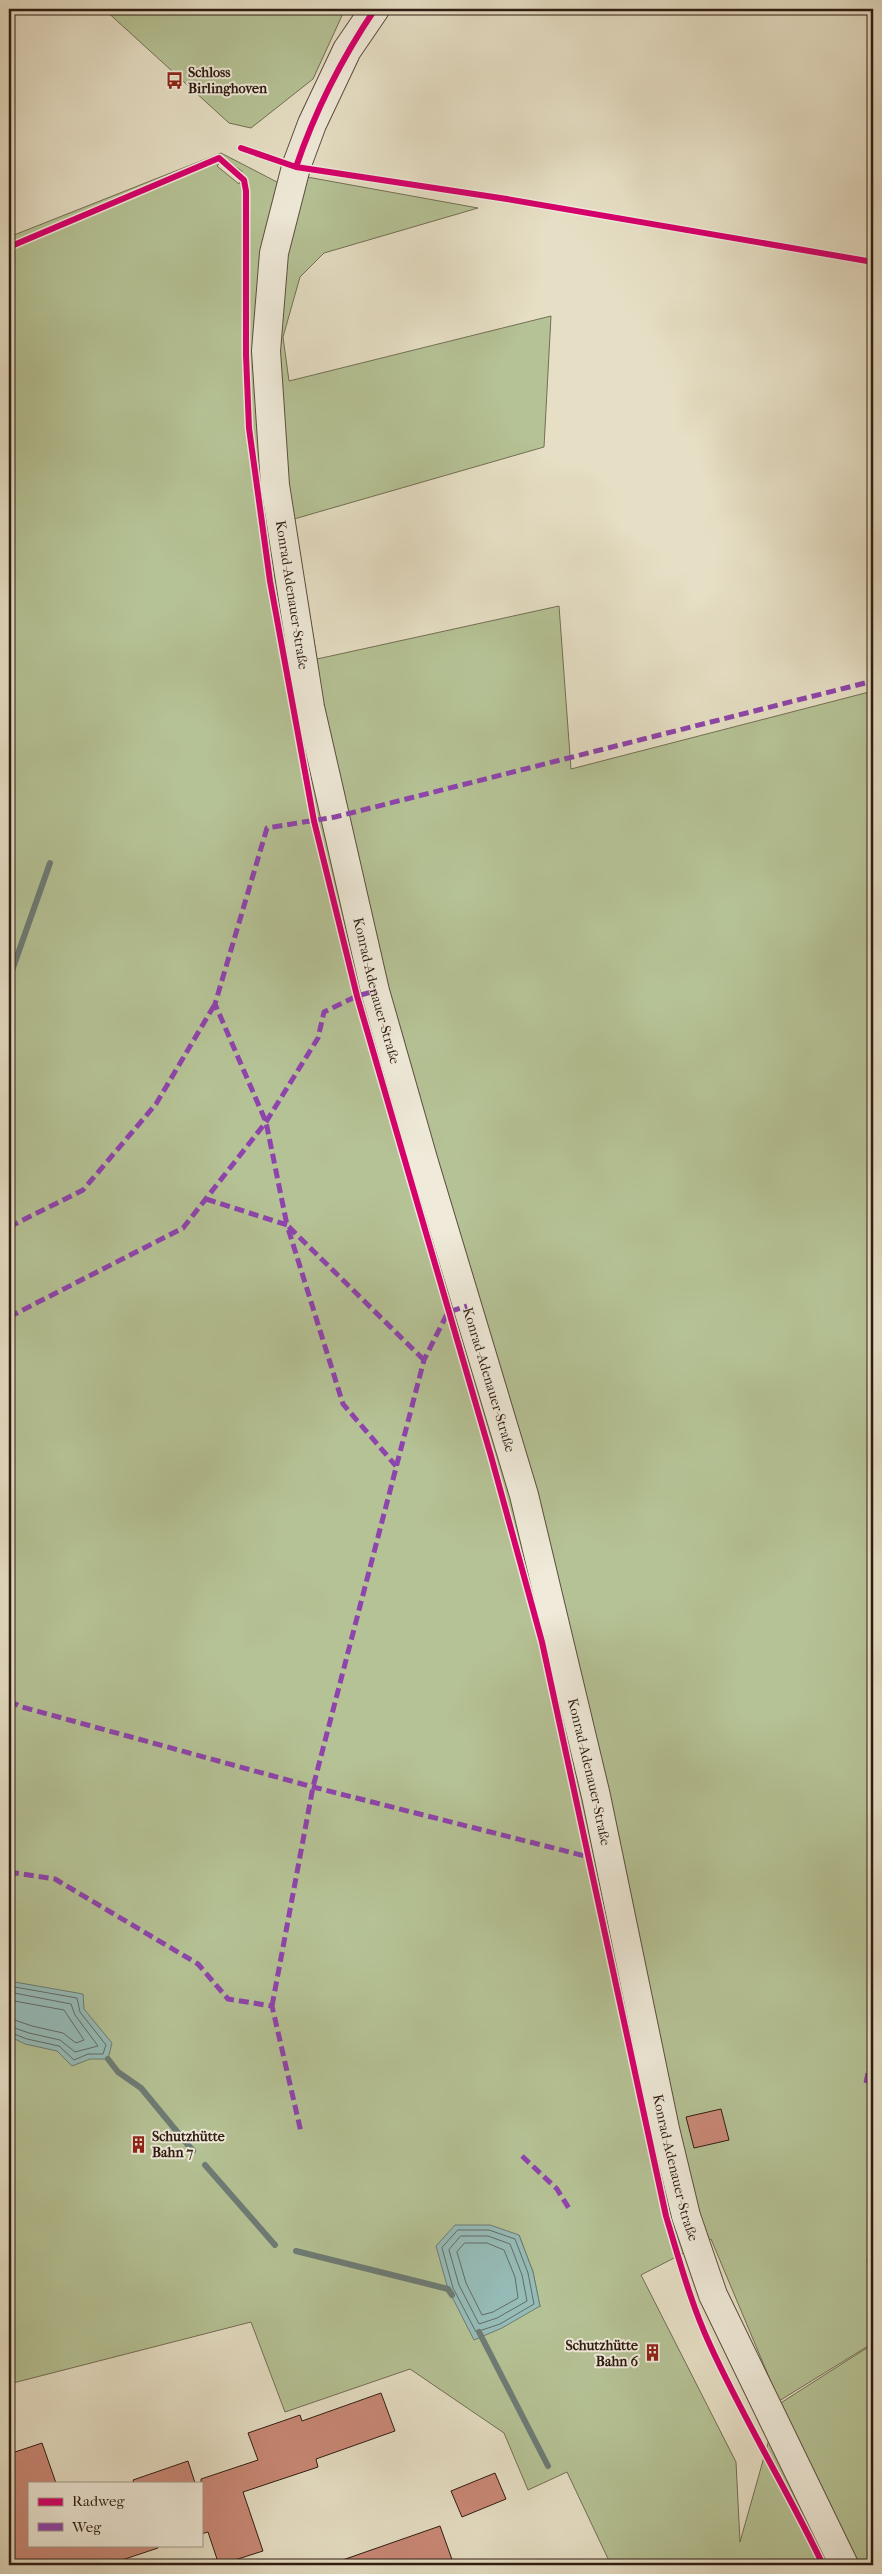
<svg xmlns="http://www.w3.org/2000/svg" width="882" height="2574" font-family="'IM FELL French Canon',serif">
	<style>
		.green { fill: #b5c295; stroke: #726f54; fill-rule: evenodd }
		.water { fill: #96bcb8; stroke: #6d7c76 }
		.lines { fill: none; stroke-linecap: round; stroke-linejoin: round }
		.shore { stroke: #626c66; stroke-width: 1 }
		.stream { stroke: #6d7c76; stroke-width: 6 }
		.building { fill: #ca8977; stroke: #2f1c13 }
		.tertiary-casing { stroke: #5d4d40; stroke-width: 30 }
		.tertiary { stroke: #efead9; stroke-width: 28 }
		.quiet { stroke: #8e44ad; stroke-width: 5; stroke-dasharray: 10 5; stroke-linecap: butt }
		.cycleway-casing { stroke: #efead9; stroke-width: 9 }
		.cycleway { stroke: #d6006c; stroke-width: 6 }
		.labels { text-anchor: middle; stroke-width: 4; stroke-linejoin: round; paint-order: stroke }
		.poi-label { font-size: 14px; font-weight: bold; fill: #2f1c13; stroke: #efead9; text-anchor: start }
		.street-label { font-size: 14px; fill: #2f1c13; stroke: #efead9 }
	</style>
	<rect width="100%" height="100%" fill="#e6dfc5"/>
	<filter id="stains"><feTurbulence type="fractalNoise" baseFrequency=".004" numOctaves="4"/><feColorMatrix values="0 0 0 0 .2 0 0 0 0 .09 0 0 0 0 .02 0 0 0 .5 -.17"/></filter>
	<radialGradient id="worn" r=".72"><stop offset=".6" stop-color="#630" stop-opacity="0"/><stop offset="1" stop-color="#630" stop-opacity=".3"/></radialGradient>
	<path class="green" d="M104,9H345L313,79L251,128L229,123Z
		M221,153L300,194L307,177L478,208L324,253L300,277L283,337L289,381L551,316L544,447L294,519L317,659L559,606L571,769L873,691V2302L869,2259H867L873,2343L779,2401L711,2239L641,2275L736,2462L740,2542L779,2404L873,2344V2565H611L567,2472L528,2490L504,2433L410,2369L285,2412L251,2322L9,2384V237ZM223,159L242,171L239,184L217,166ZM519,2235L533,2272L540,2307Z"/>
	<path class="water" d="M9,1981L83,1994L84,2009L112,2043L108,2059H90L72,2066L57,2051L25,2044L9,2036Z
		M455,2225H490L519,2235L533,2272L540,2306L502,2328L474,2340L448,2289L436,2246Z"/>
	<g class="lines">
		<path class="shore" d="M9,1986L77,1998L80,2012L106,2045L103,2054H88L74,2060L59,2046L27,2039L9,2032
			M9,1992L71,2004L75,2015L98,2046L75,2052L60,2040L29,2033L9,2026
			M9,2000L64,2010L84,2040L76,2043L63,2033L32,2026L9,2018
			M458,2230H489L515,2239L528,2273L534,2304L500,2324L476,2332L453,2288L442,2248Z
			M461,2236H488L510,2244L522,2275L527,2301L497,2318L479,2324L459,2285L449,2250Z
			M465,2243H487L504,2250L515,2277L518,2298L493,2312L482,2315L466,2283L457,2252Z"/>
		<path class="stream" d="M9,979L50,863
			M108,2059L118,2072L141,2088L193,2151
			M205,2165L275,2245
			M296,2251L448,2289L452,2295
			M479,2332L548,2466"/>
	</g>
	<path class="building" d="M721,2109L729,2140L694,2148L686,2117Z
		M381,2393L395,2431L316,2459L318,2467L243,2492L263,2551L219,2565L208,2532L201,2534V2479L258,2460L248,2433L300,2415L302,2421Z
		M42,2443L56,2483H29V2545H157L158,2548L107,2565H9V2454Z
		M188,2461L195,2483H134L133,2480Z
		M495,2473L506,2499L462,2517L451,2491Z
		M440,2526L454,2565H335L334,2563Z"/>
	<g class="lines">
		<defs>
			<g id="tertiary">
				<path id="s1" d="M375,9L347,50L312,124L296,167L274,253L266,351L275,485L310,707L375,991L423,1159L524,1495L596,1796L665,2129L686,2216L713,2295L844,2565"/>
			</g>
		</defs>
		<use href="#tertiary" class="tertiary-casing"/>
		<use href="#tertiary" class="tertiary"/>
		<path class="quiet" d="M206,1199L287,1225L343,1404L396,1466
			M9,1227L83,1190L156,1104L215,1004
			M9,1317L183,1228L266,1122L318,1038L324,1012L357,996L375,991
			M424,1360L287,1225L266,1122L215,1004L267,828L335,817L873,681
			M9,1701L22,1707L313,1787L589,1857
			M9,1872L55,1879L198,1964L228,1999L272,2006L301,2132
			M272,2006L313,1787L424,1360L448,1312L467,1306
			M866,2083L873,2048
			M522,2156L557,2189L570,2210"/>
		<defs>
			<path id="cycleway" d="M241,148L296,167L507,199L873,262
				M296,167C315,111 342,58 375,9
				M9,247L219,158L244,180L246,191V355L249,428L270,581L314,821L357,996L491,1456L542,1642L666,2216C679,2259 691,2304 710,2345C744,2420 788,2491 823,2565"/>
		</defs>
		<use href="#cycleway" class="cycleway-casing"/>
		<use href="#cycleway" class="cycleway"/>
	</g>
	<defs>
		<symbol id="bus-bare" viewBox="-9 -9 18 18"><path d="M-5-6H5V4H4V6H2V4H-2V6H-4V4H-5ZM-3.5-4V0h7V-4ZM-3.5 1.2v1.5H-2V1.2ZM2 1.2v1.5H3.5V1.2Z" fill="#8f2418" stroke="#efead9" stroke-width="2.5" paint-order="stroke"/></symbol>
		<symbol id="building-bare" viewBox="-9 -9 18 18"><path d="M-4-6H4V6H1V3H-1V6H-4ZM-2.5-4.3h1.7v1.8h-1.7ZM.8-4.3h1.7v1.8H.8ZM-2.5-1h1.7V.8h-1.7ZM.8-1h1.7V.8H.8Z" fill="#8f2418" stroke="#efead9" stroke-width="2.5" paint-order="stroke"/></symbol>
	</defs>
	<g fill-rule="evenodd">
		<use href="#bus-bare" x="162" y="68" width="25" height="25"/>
		<use href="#building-bare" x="126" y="2132" width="25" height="25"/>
		<use href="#building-bare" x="640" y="2340" width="25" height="25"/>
	</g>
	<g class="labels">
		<g class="poi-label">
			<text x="188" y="77">Schloss<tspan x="188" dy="16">Birlinghoven</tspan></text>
			<text x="152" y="2141">Schutzhütte<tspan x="152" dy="16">Bahn 7</tspan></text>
			<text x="638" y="2350" text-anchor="end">Schutzhütte<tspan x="638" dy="16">Bahn 6</tspan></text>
		</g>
		<g class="street-label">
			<text dy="5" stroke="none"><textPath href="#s1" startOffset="610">Konrad-Adenauer-Straße</textPath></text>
			<text dy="5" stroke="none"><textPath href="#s1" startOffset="1015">Konrad-Adenauer-Straße</textPath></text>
			<text dy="5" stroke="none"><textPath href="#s1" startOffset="1420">Konrad-Adenauer-Straße</textPath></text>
			<text dy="5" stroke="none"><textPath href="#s1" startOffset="1825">Konrad-Adenauer-Straße</textPath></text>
			<text dy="5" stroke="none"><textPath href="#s1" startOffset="2230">Konrad-Adenauer-Straße</textPath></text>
		</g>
	</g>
	<rect width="882" height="2574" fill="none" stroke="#e6dfc5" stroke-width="30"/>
	<rect x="10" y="10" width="862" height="2554" fill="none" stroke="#2f1c13" stroke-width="2.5"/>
	<rect x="15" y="15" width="852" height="2544" fill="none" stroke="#2f1c13"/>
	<rect x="28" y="2482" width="175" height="65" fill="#efead9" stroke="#a2988a"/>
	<rect x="38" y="2498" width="25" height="8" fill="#d6006c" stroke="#a2988a"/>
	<text x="72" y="2506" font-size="15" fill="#2f1c13">Radweg</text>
	<rect x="38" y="2523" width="25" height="8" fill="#8e44ad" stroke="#a2988a"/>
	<text x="72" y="2532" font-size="15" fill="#2f1c13">Weg</text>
	<rect width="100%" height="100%" filter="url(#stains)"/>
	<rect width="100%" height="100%" fill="url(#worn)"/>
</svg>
